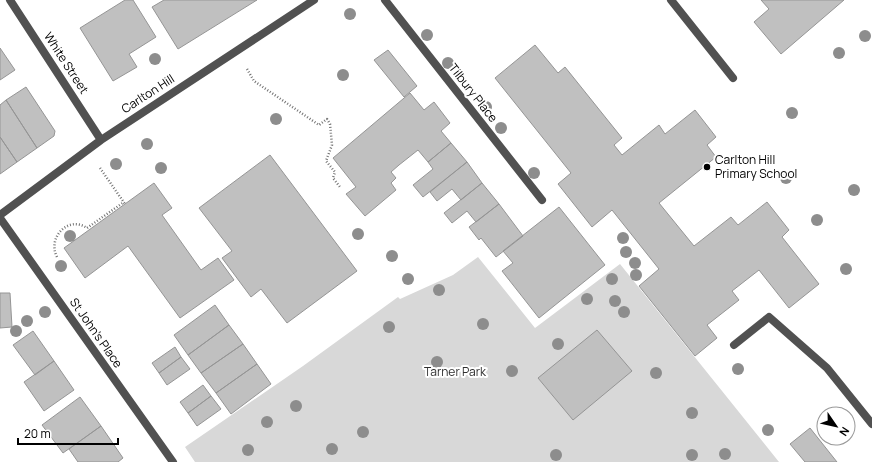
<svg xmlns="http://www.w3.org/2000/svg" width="872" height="462" font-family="Manrope,sans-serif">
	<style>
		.green { fill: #d8d8d8 }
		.building { fill: #c0c0c0; stroke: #959595 }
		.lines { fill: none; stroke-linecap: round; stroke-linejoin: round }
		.path { stroke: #737373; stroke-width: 2.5; stroke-dasharray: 1 2; stroke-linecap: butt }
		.service { stroke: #515151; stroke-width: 8 }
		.minor { stroke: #515151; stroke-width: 8 }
		.tree { fill: #8d8d8d }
		.poi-dot { fill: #000; stroke: #fff; stroke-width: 1.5 }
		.labels { text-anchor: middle; stroke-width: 4; stroke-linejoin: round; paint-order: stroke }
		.street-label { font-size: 12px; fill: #000; stroke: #fff }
		.poi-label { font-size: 12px; fill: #000; stroke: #fff; text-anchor: start }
		.park-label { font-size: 12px; fill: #2f2f2f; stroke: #fff }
	</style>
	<rect width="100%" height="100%" fill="#fff"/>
	<path class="green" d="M478,257L535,328L620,264L779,462H195L185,447L303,366L398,297L400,299L453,275Z"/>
	<path class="building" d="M125,0H133L156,37L129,54L137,67L113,81L80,28Z
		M164,0H257L178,49L152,7Z
		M761,0H844L781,54L754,22L769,9Z
		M535,45L558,73L565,67L622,138L614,145L622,155L659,125L665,134L695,110L716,137L707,145L716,157L659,203L694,246L731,217L738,225L767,202L789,230L782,237L819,284L789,308L759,270L732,291L739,300L707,325L717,338L695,356L639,286L659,269L612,210L592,227L558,184L571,173L495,78Z
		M0,48L15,70L0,80Z
		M388,50L417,86L404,97L374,60Z
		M26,87L55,131L54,136L37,148L6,100Z
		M410,93L424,110L434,102L450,123L441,131L451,143L428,162L418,150L399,165L391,172L396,178L391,183L396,190L365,216L346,194L356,187L333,158Z
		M6,100L37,148L17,162L0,137V105Z
		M0,137L17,162L0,174Z
		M451,143L467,162L423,197L413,185L433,169L428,162Z
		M270,155L357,271L287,323L261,289L251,297L222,258L232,251L199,208Z
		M467,162L482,183L461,200L452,189L437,201L430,192Z
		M154,183L172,208L162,215L201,270L218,258L234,280L180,318L128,246L85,278L64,248Z
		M482,183L499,204L476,222L467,211L452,223L444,213Z
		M499,204L523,236L496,257L481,238L479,240L469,227Z
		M559,207L605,265L539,318L502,271L513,263L503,251Z
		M0,293H10L12,327L0,328Z
		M215,305L229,325L188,355L174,335Z
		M229,325L243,344L201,373L188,355Z
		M597,330L632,371L573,420L538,378Z
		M33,331L54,361L35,375L13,345Z
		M243,344L257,364L216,393L201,373Z
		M175,347L181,357L159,373L152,363Z
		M181,357L190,369L167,385L159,373Z
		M54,361L74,390L44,411L24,382Z
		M257,364L271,384L231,414L216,393Z
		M203,385L211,396L188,413L180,402Z
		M211,396L221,409L197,426L188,413Z
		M80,397L101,426L63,453L42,425Z
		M101,426L123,458L118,462H78L69,449Z
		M810,428L837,462H805L790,444Z"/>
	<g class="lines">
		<path class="path" d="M247,69L254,81L319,125L327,119L330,124L332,145L326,161L335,172L333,178L340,187
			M100,168L125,204
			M57,257C47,238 68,215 87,228L124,202"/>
		<path class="service" d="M671,0L733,78
			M734,345L769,317L827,368L872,424"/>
		<path class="minor" d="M10,0L101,140
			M385,0L542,200
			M0,215L101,140L314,0
			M0,218L173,462"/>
	</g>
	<g class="tree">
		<circle cx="350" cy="14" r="6"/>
		<circle cx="427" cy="35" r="6"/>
		<circle cx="865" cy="36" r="6"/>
		<circle cx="839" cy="53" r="6"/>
		<circle cx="155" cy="59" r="6"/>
		<circle cx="448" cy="63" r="6"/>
		<circle cx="343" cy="75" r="6"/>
		<circle cx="486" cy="107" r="6"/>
		<circle cx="792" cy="113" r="6"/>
		<circle cx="276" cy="119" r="6"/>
		<circle cx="501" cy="128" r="6"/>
		<circle cx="147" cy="144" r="6"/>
		<circle cx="116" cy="164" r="6"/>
		<circle cx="161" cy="168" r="6"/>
		<circle cx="534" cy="173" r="6"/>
		<circle cx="786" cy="178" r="6"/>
		<circle cx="854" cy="190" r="6"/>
		<circle cx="817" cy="220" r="6"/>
		<circle cx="358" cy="234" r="6"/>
		<circle cx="70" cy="236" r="6"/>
		<circle cx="623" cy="238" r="6"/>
		<circle cx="626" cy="252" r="6"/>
		<circle cx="392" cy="256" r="6"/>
		<circle cx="635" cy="263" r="6"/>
		<circle cx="61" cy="266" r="6"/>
		<circle cx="846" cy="269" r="6"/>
		<circle cx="636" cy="275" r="6"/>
		<circle cx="408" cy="279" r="6"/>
		<circle cx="612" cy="279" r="6"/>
		<circle cx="439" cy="290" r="6"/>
		<circle cx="587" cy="299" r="6"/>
		<circle cx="615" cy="301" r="6"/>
		<circle cx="45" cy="312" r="6"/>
		<circle cx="624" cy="312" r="6"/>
		<circle cx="27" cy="321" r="6"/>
		<circle cx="483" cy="324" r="6"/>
		<circle cx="389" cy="327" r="6"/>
		<circle cx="16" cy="331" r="6"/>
		<circle cx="558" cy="344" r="6"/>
		<circle cx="437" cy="362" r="6"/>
		<circle cx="738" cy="369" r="6"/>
		<circle cx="512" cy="371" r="6"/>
		<circle cx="656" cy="373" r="6"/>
		<circle cx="296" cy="406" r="6"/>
		<circle cx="692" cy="413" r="6"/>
		<circle cx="267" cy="422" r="6"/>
		<circle cx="768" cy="430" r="6"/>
		<circle cx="363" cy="432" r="6"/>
		<circle cx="332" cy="449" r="6"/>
		<circle cx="248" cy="450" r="6"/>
		<circle cx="725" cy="454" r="6"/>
		<circle cx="556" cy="455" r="6"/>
		<circle cx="692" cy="455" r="6"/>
	</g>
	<circle class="poi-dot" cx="707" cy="167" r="4"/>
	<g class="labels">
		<g class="street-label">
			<text transform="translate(66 63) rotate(57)" y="4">White Street</text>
			<text transform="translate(473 93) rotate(52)" y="4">Tilbury Place</text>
			<text transform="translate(148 94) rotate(-33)" y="4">Carlton Hill</text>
			<text transform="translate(96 333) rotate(55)" y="4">St John's Place</text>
		</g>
		<g class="poi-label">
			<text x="715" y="164">Carlton Hill<tspan x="715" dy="14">Primary School</tspan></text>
		</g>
		<g class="park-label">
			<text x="455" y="376">Tarner Park</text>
		</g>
	</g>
	<g transform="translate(836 426) rotate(124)"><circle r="19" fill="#ffffff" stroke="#999999"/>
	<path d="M0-3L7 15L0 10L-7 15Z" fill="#000000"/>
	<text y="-6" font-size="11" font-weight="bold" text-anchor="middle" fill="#000000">N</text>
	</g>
	<path d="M18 438v6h100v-6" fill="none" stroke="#000000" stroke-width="2"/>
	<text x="24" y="438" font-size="12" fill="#000000" stroke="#ffffff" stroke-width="3" paint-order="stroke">20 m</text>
</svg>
